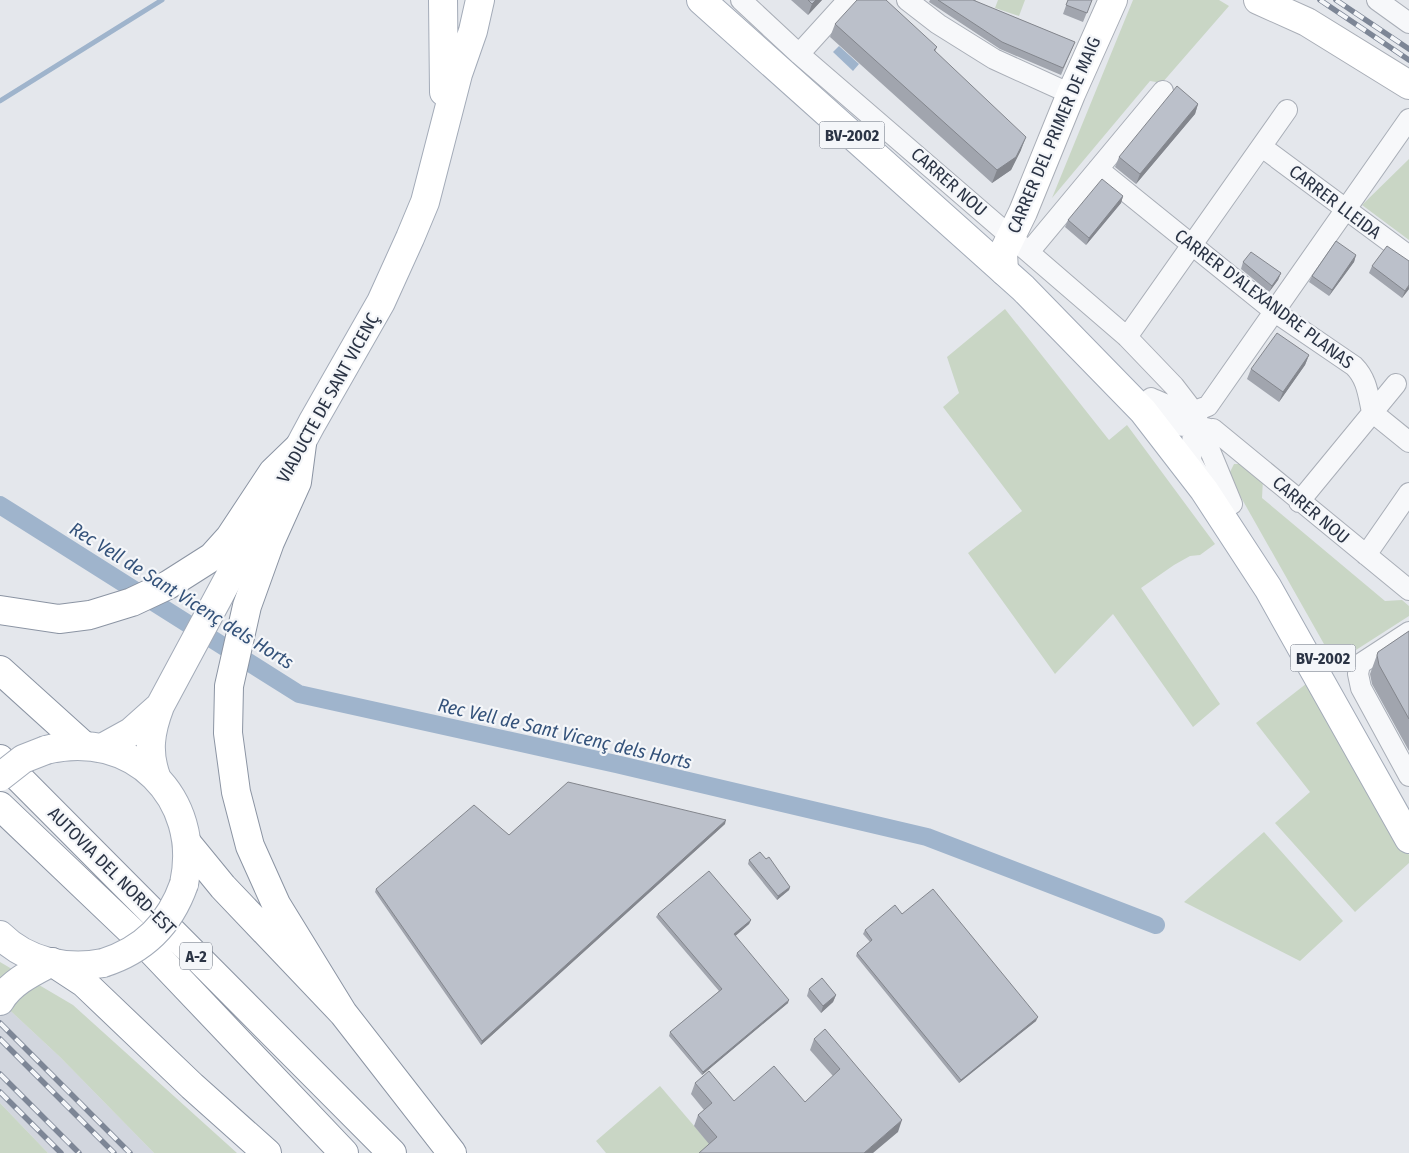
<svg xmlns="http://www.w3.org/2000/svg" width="1409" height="1153" font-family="'Fira Sans Condensed',sans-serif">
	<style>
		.built { fill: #d2d6de }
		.green { fill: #c9d6c5 }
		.water { fill: #9fb4cc }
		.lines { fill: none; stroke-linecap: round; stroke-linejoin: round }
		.stream { stroke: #9fb4cc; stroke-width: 5 }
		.canal { stroke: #9fb4cc; stroke-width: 18 }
		.street-casing { stroke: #a9aeb7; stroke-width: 22 }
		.secondary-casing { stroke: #a9aeb7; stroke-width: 30 }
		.primary-casing { stroke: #a3abb8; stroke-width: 30 }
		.highway-casing { stroke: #8b94a3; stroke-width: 30 }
		.street { stroke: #f7f8fa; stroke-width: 20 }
		.secondary { stroke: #fff; stroke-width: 28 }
		.primary { stroke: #fff; stroke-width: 28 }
		.highway { stroke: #fff; stroke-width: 28 }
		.rail-casing { stroke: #7d8696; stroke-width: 5.5 }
		.rail { stroke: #f4f6f9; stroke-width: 4; stroke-dasharray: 11; stroke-linecap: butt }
		.primary-bridge-casing { stroke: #a3abb8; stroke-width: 30; stroke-linecap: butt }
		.primary-bridge { stroke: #fff; stroke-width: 28 }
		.wall { fill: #a1a5ae }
		.shaded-wall { fill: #83868d }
		.building { fill: #bbc0ca; stroke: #83868d }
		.labels { text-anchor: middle; stroke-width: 4.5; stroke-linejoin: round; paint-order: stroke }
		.shield { fill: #f4f6f9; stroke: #676e7b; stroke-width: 1 }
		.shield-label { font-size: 16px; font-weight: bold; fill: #2b3445 }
		.street-label { font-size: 18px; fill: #2b3445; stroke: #f4f6f9 }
		.water-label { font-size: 19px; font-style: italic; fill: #34527a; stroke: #f4f6f9 }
	</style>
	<rect width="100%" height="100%" fill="#e4e7ec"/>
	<path class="built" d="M0,1001L60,1057L154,1153H48L0,1103Z"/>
	<path class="green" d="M998,0H1025L1019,16L995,8Z
		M1133,0H1219L1229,6L1162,83L1150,81L1052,198Z
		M1409,159V240L1362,205Z
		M1005,309L1109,440L1127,425L1215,544L1200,555L1190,556L1174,565L1141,588L1220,704L1193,727L1113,614L1055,674L968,553L1022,511L943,407L959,393L947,357Z
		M1234,464H1244L1263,479L1262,498L1385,601L1402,600L1409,606V616L1345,657L1337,667L1234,485L1230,472Z
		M1311,680L1409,855V863L1355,912L1275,823L1310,792L1256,723Z
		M1264,832L1343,921L1300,961L1184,902Z
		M0,962L73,1005L237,1153H154L60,1057L0,1001Z
		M660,1086L713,1148L708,1153H606L596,1141Z
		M0,1103L48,1153H0Z"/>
	<path class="water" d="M839,46L859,64L853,71L833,52Z"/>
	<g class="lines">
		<path class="stream" d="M0,101L162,0"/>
		<path class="canal" d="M0,505L299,694L616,764L927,837L1156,925"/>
		<defs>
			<path id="street" d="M741,0L799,54L1127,337L1174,386L1194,412L1232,504
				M907,0L938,24L994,59L1071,94
				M1377,0L1409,23
				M799,54L848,0
				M1262,147L1409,256
				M1098,169L1275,312L1354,366C1367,379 1368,394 1372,412L1409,442
				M1029,252L1163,91
				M1127,337L1287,110
				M1151,398C1171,407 1187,416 1208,406L1409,119
				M1148,414L1165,424L1206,428
				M1194,416L1191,461L1199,475
				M1213,429L1409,590
				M1299,502L1396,384
				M1366,555L1409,493
				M1409,632L1360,664L1358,674L1361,688L1409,776"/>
			<path id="secondary" d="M1258,0L1307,22L1409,85
				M1004,271L1003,253L1023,212L1071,94L1113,0"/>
			<path id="primary" d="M443,0L444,92
				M701,0L1023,288L1143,411L1204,490L1268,588L1409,839
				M102,748L131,732L159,707
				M46,750C132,728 203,798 184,884
				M157,779C147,753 150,732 160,706L312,423L381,302L410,238L425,202L458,74L473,31L480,0
				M0,935C27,962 67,970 103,963
				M0,1001C11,982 33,972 52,962"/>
			<path id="highway" d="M302,444L297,482L270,542L247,606L229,686L228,733L236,792L250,846L276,904L343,1013
				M0,610L59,619L90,615L132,602L168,585L212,557L230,537L273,472L302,444
				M0,670L83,745
				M0,759L392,1153
				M0,806L149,948L344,1153
				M187,843L223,887L343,1013L452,1153
				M52,962L84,983L192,1086L267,1153"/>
		</defs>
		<use href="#street" class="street-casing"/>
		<use href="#secondary" class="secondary-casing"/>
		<use href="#primary" class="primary-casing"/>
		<use href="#highway" class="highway-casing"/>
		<use href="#street" class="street"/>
		<use href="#secondary" class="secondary"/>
		<use href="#primary" class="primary"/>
		<use href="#highway" class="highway"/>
		<defs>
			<path id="rail" d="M1320,0L1409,60
				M1336,0L1409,49
				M0,1023L130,1153
				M0,1039L114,1153
				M0,1074L79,1153
				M0,1092L61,1153"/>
		</defs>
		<use href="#rail" class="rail-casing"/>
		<use href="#rail" class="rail"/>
		<defs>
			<path id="primary-bridge" d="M0,777L23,759L46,750
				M103,963C144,950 170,924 184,884"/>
		</defs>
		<use href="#primary-bridge" class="primary-bridge-casing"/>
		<use href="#primary-bridge" class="primary-bridge"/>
	</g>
	<path class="wall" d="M791,0H822L808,15Z
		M930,0H976L975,1L1075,42L1061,75L1000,49L929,2Z
		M1068,0H1092L1083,22L1063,14Z
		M835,24L937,47L935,52L1021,150L1011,170L992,183L830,37Z
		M1198,104L1195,114L1136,184L1115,167L1119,157Z
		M1123,196L1121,203L1086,245L1065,227L1068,220Z
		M1356,255L1354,262L1329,296L1309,282L1312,276Z
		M1243,262L1281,273L1278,280L1269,292L1241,269Z
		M1372,266L1409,289L1402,298L1369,273Z
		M1309,355L1305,365L1279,402L1247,379L1251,369Z
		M1409,631V751L1372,684L1370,674L1378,652Z
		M725,824L481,1045L375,892L376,889Z
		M766,859L790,887L789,890L777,900L748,864L749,860Z
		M658,914L751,920L749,924L735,936L788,1003L702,1075L669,1036L670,1032L719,991L656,917Z
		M902,914L1036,1021L959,1083L856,956L857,953L870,942L863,934L865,930Z
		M809,989L836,995L833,1002L821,1013L807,996Z
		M814,1039L898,1132L709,1144L694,1126L698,1115L704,1110L691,1094L695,1083L734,1101L805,1102L833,1076L810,1050Z"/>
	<path class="shaded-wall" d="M816,0H822L808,15L812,4Z
		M1198,104L1195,114L1136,184L1140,174Z
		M1026,137L1021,150L1011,170L992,183L997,170Z
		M1123,196L1121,203L1086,245L1089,238Z
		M1356,255L1354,262L1329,296L1332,290Z
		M1281,273L1278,280L1269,292L1272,286Z
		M1409,285V289L1402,298L1405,291Z
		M1309,355L1305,365L1279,402L1283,392Z
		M726,820L725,824L481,1045L482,1041Z
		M790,887L789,890L777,900L778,896Z
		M751,920L749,924L733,938L734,934Z
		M836,995L833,1002L821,1013L823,1006Z
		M789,1000L788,1003L702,1075L703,1072Z
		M1038,1017L1036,1021L959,1083L961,1080Z
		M902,1120L898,1132L873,1153H864Z"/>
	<path class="building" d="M808,0H816L812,4Z
		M857,0H886L937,47L934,50L1026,137L1016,157L997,170L835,24Z
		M938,0H973L1075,42L1063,68L1002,42Z
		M1068,0H1092L1087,13L1066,5Z
		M1177,86L1198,104L1140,174L1119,157Z
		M1102,179L1123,196L1089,238L1068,220Z
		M1336,241L1356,255L1332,290L1312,276Z
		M1387,246L1409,261V285L1405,291L1372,266Z
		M1251,252L1281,273L1272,286L1243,262Z
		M1277,333L1309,355L1283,392L1251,369Z
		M1409,631V719L1379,665L1377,655L1378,652Z
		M568,782L726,820L482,1041L376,889L474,805L509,835Z
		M760,852L766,859L769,857L790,887L778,896L749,860Z
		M709,871L751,920L734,934L789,1000L703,1072L670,1032L722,989L658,914Z
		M933,889L1038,1017L961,1080L857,953L872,940L865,930L895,905L902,914Z
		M822,978L836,995L823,1006L809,989Z
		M825,1029L902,1120L864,1153H699L717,1137L698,1115L712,1103L695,1083L709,1071L734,1101L774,1066L805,1102L840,1069L814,1039Z"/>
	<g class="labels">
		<g class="shield">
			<rect x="819.5" y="121.5" width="65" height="27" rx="4"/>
			<rect x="1290.5" y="644.5" width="65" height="27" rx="4"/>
			<rect x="180" y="942.5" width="32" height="27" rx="4"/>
		</g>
		<g class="shield-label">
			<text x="852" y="141">BV-2002</text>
			<text x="1323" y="664">BV-2002</text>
			<text x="196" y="962">A-2</text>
		</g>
		<g class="street-label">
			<text transform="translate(1054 135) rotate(-67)" y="6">CARRER DEL PRIMER DE MAIG</text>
			<text transform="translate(949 182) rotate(41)" y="6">CARRER NOU</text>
			<text transform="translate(1335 202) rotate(37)" y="6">CARRER LLEIDA</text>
			<text transform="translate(1264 299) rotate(37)" y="6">CARRER D'ALEXANDRE PLANAS</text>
			<text transform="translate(328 398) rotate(-61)" y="6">VIADUCTE DE SANT VICENÇ</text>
			<text transform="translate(1311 510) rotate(40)" y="6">CARRER NOU</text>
			<text transform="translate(112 871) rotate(45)" y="6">AUTOVIA DEL NORD-EST</text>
		</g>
		<g class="water-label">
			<text transform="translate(182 595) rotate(32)" y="7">Rec Vell de Sant Vicenç dels Horts</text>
			<text transform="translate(565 733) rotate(13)" y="7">Rec Vell de Sant Vicenç dels Horts</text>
		</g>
	</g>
</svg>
